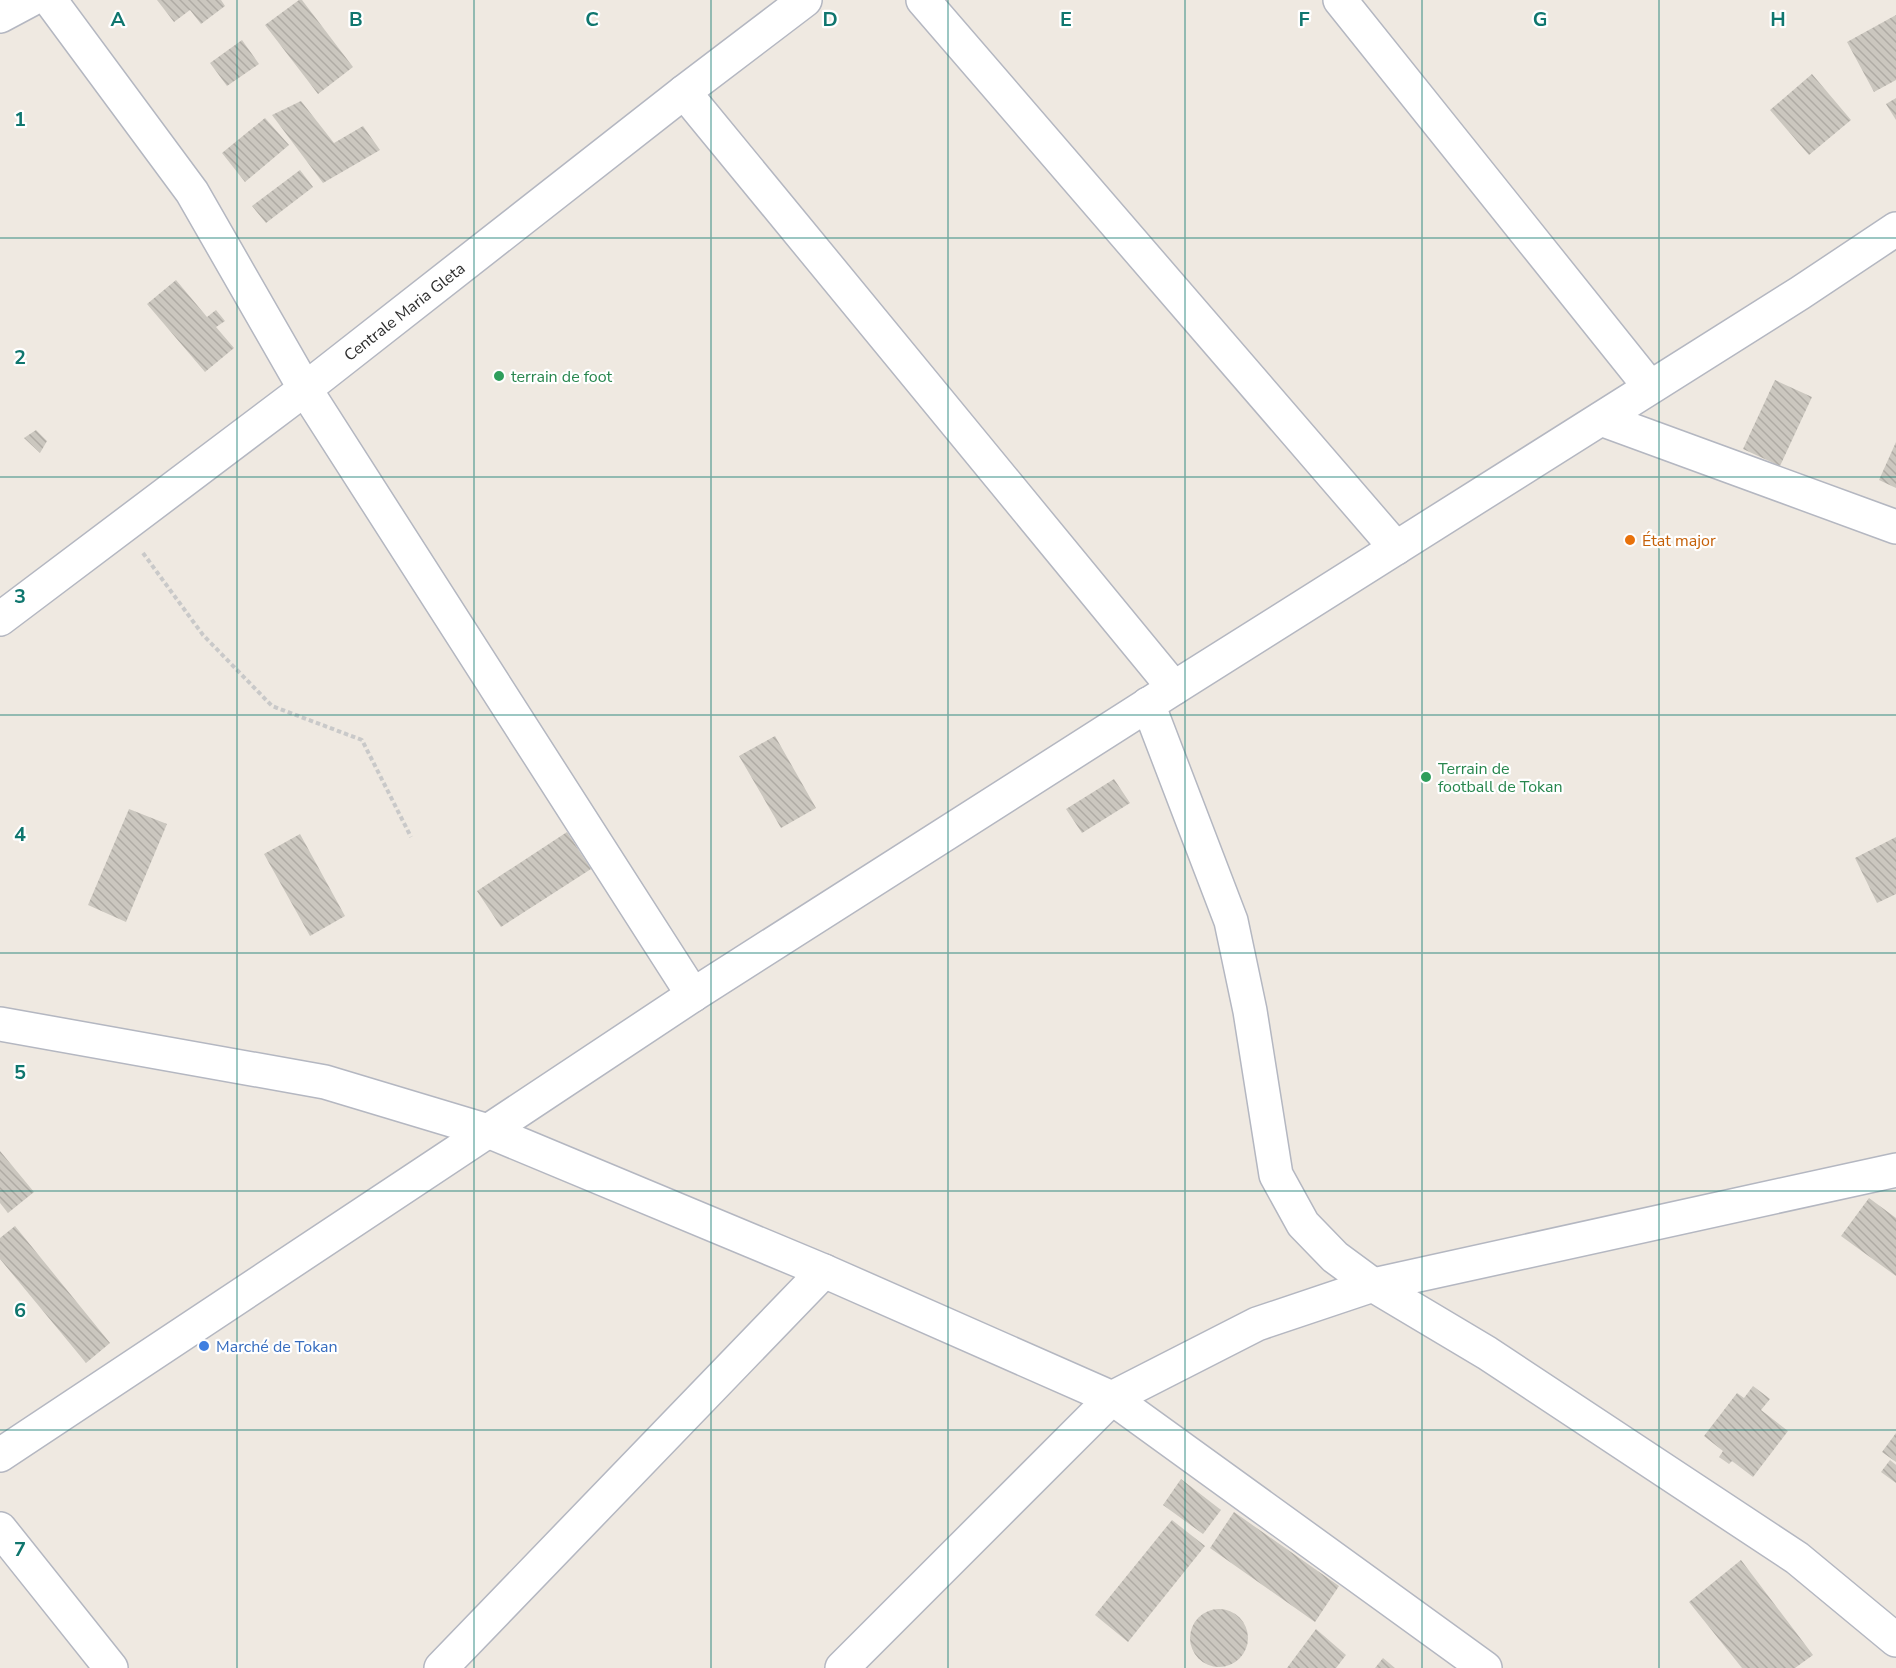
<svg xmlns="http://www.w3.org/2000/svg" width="1896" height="1668" font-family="'Nunito Sans',sans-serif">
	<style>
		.building { fill: url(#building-back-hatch) }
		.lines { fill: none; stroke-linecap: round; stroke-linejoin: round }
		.street-casing { stroke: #b4b7c1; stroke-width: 36 }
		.path { stroke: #c9c9c9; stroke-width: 4; stroke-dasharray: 4.5 3; stroke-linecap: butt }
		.street { stroke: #fff; stroke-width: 33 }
		.grid { fill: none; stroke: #0f766e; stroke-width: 1.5; stroke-opacity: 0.55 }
		.leisure-dot { fill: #2e9e5b; stroke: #fff; stroke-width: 2 }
		.food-dot { fill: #e8710a; stroke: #fff; stroke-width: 2 }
		.shop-dot { fill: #3f7fe0; stroke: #fff; stroke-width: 2 }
		.labels { text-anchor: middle; stroke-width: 4.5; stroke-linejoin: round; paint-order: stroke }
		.street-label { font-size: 16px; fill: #2e2e2e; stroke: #fff }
		.leisure-label { font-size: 16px; fill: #27864d; stroke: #fff; text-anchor: start }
		.food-label { font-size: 16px; fill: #c56008; stroke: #fff; text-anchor: start }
		.shop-label { font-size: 16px; fill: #366cbe; stroke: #fff; text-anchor: start }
		.grid-label { font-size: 20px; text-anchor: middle; font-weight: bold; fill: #0f766e; stroke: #fff; stroke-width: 4.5; stroke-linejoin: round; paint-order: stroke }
	</style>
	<defs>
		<pattern id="building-back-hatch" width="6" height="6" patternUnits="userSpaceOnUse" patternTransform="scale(1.5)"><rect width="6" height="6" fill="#cbc7bf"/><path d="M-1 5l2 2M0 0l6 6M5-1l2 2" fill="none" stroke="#afaba4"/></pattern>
	</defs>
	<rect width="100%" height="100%" fill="#efe9e1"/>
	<path class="building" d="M157,0H221L225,6L201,24L190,10L174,22Z
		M299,0H302L353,67L318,94L265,25Z
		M1896,15V80L1874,92L1847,42Z
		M242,40L259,64L227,86L210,63Z
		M1812,74L1851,120L1809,155L1770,110Z
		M1896,98V120L1886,104Z
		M301,101L334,143L363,126L380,150L323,183L272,115Z
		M265,118L289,145L245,182L222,153Z
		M300,170L313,187L266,223L252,206Z
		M176,280L207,317L216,310L225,321L216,327L234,348L205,372L147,304Z
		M1775,380L1812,397L1780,466L1743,449Z
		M36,430L47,441L40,453L24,438Z
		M1896,442V488L1879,480Z
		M775,736L816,808L781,828L739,756Z
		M1114,779L1130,803L1082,833L1066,809Z
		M129,809L167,824L126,922L88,905Z
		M567,832L591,869L501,927L477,891Z
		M300,834L345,916L310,936L264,854Z
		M1896,837V894L1877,903L1855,858Z
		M0,1151L34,1192L8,1213L0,1203Z
		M1869,1198L1896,1218V1276L1841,1236Z
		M15,1226L110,1343L86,1363L0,1259V1238Z
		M1753,1386L1770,1399L1761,1410L1788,1431L1753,1477L1732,1461L1729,1464L1719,1457L1723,1451L1704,1436L1737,1393L1744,1398Z
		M1896,1433V1462L1882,1452Z
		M1890,1460L1896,1465V1483L1881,1472Z
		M1181,1479L1221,1510L1203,1534L1163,1505Z
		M1234,1512L1339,1586L1315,1622L1210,1548Z
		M1172,1520L1205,1546L1128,1642L1095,1615Z
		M1741,1560L1813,1655L1795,1668H1742L1689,1602Z
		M1190 1638a29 29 0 1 1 58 0a29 29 0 1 1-58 0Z
		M1316,1629L1346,1655L1336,1668H1287Z
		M1383,1658L1395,1668H1375Z"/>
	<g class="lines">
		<defs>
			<g id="street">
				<path d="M50,0L192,192L305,389L693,995"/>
				<path d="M923,0L1396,548"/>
				<path d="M1340,0L1650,387"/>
				<path d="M0,16L30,0"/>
				<path d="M684,92L1174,688"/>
				<path d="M1601,419L1896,527"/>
				<path id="s1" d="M0,619L305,389L684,92L805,0"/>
				<path d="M1148,704L1231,921L1250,1011L1276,1175L1303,1224L1335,1257L1373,1285L1487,1353L1797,1558L1896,1640"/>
				<path d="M0,1024L325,1082L488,1131L824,1271L1112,1398L1485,1668"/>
				<path d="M0,1455L693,995L1174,688L1800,293L1896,229"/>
				<path d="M0,1529L111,1668"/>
				<path d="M441,1668L824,1271"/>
				<path d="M842,1668L1112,1398L1257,1324L1373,1285L1896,1170"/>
			</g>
		</defs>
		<use href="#street" class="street-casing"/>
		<path class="path" d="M143,553L203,635L272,706L362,740L411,837"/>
		<use href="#street" class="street"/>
	</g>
	<path class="grid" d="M237,0V1668M474,0V1668M711,0V1668M948,0V1668M1185,0V1668M1422,0V1668M1659,0V1668M0,238H1896M0,477H1896M0,715H1896M0,953H1896M0,1191H1896M0,1430H1896"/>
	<g class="leisure-dot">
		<circle cx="499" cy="376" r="6"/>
		<circle cx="1426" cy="777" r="6"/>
	</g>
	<circle class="food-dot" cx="1630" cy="540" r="6"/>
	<circle class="shop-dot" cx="204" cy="1346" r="6"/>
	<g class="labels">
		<g class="street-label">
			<text dy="6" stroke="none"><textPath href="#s1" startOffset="508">Centrale Maria Gleta</textPath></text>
		</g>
		<g class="leisure-label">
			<text x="511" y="382">terrain de foot</text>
			<text x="1438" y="774">Terrain de<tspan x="1438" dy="18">football de Tokan</tspan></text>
		</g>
		<g class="food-label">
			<text x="1642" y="546">État major</text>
		</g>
		<g class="shop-label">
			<text x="216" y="1352">Marché de Tokan</text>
		</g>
	</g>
	<g class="grid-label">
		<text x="118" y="26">A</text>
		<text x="356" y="26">B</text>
		<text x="592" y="26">C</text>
		<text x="830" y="26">D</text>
		<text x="1066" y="26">E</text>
		<text x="1304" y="26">F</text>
		<text x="1540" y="26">G</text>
		<text x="1778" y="26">H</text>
		<text x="20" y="126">1</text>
		<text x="20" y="364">2</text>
		<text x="20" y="603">3</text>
		<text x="20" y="841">4</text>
		<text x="20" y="1079">5</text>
		<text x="20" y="1317">6</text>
		<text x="20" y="1556">7</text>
	</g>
</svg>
